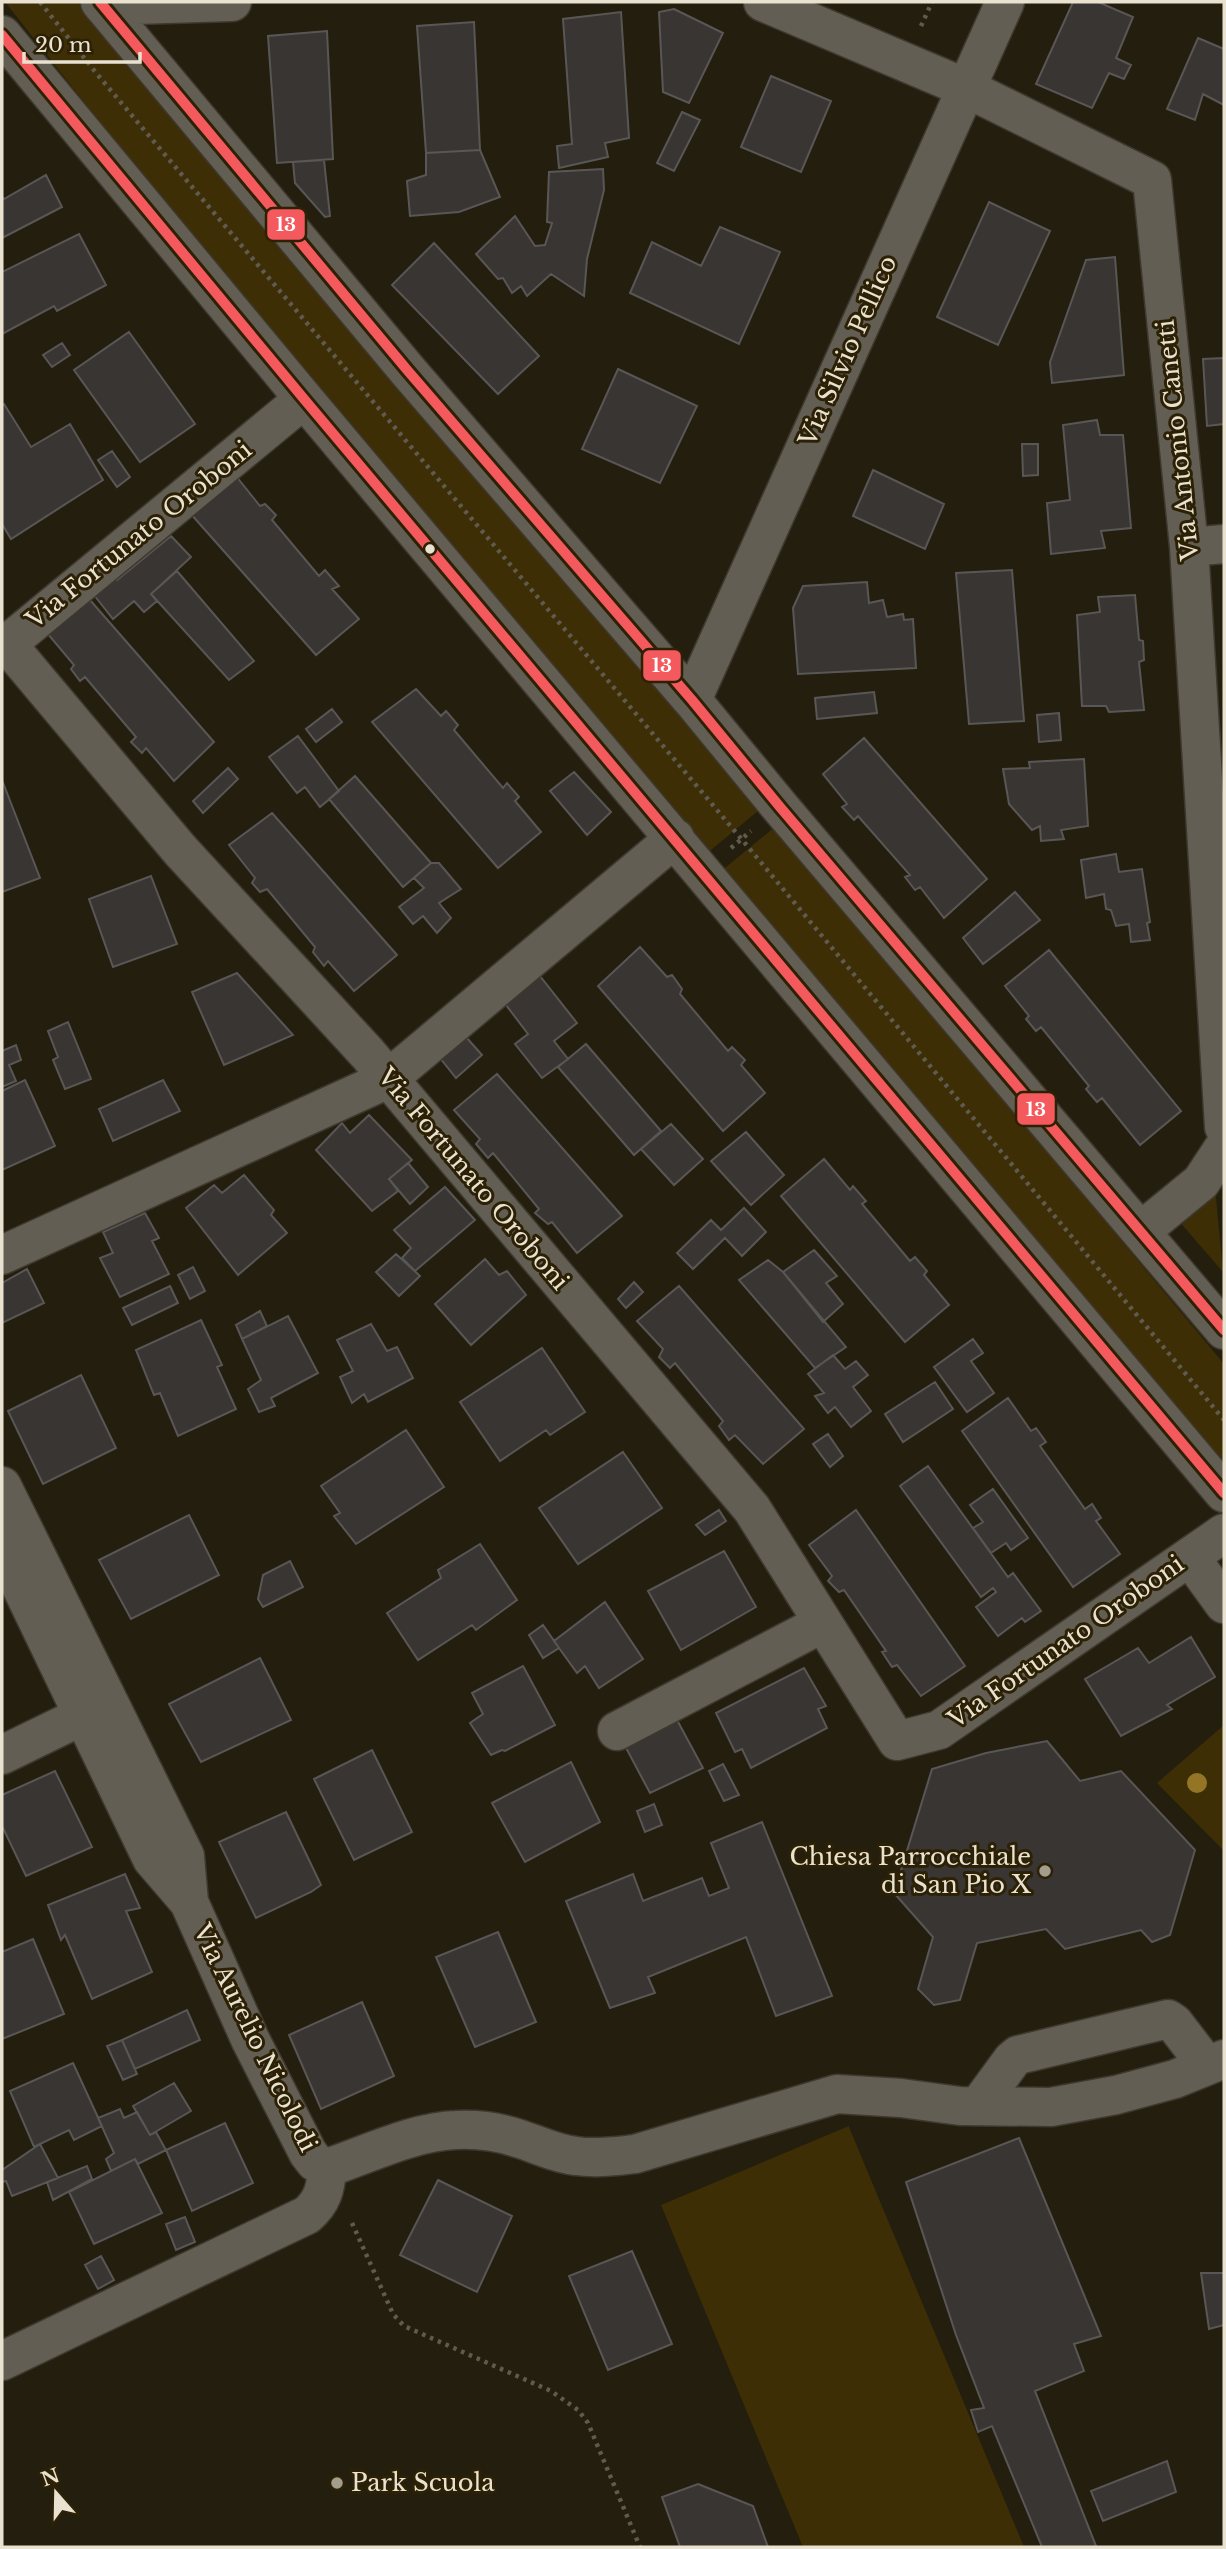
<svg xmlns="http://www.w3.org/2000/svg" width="1226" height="2549" font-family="'Libre Baskerville',serif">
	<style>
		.green { fill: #3d2e05 }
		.building { fill: #383533; stroke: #595755; stroke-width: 2 }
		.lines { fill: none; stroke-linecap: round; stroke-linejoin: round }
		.minor-casing { stroke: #3e382e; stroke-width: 41 }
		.path { stroke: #605b50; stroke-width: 4.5; stroke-dasharray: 3.5 5; stroke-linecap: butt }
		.minor { stroke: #635e53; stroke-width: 38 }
		.bus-1-casing { stroke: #2d2105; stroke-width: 16 }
		.bus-1 { stroke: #f4595d; stroke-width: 10 }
		.tree { fill: #947526 }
		.bus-dot { fill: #e9e2d1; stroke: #2d2105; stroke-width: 2.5 }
		.poi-dot { fill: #a49d8d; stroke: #2d2105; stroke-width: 2.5 }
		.labels { text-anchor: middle; stroke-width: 6; stroke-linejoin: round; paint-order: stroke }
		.street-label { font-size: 24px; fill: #e9e2d1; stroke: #2d2105 }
		.poi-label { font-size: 24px; fill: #e9e2d1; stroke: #2d2105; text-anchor: end }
		.line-badge { stroke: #2d2105; stroke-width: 2.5 }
		.badge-label { font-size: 19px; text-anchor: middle; font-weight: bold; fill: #fff }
	</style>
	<rect width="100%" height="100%" fill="#241e0e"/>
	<path class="green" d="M5,2H79L764,806L705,855L235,293Z
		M776,826L1224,1364V1477L720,872Z
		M1215,1187L1223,1272L1178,1220Z
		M1224,1725V1851L1157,1783Z
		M849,2126V2127L1024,2547H803L661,2205Z"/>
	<path class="building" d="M1073,2H1098L1133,17L1116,58L1131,65L1124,79L1109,73L1092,108L1036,84Z
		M674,9L723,33L689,103L663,92L659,12Z
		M621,12L629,138L605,143L608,157L559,168L557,146L572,144L563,19Z
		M474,22L480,150L426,153L417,26Z
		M327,31L333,159L277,163L268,36Z
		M1198,38L1224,49V105L1203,94L1195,120L1167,109Z
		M771,76L831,101L801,172L741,147Z
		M682,112L700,120L674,171L657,163Z
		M480,150L500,197L459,212L410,216L407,181L426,175V153Z
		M324,160L330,216L325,217L295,183L293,162Z
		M603,169L604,190L587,259L584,296L551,274L527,296L521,286L512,293L503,278L498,279L476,254L515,216L535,246L545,245L552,223L547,222L549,172Z
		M46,175L62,207L2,238V197L4,199Z
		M989,202L1050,231L998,345L937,317Z
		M720,227L780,252L739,344L630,293L652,242L701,266Z
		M79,234L106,285L57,311L54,306L2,334V272Z
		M434,243L539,356L498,394L392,285Z
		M1115,257L1124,375L1052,383L1050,362L1086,260Z
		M129,332L195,424L140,462L74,370Z
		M62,343L70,355L52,367L43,355Z
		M1224,358V424L1207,426L1203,359Z
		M618,369L697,406L660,483L582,449Z
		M4,404L31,447L70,424L103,480L11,539L2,524V406Z
		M1097,420L1100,435H1123L1131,528L1101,531L1105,548L1051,554L1047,503L1070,500L1063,425Z
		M1022,444H1038V475L1023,476Z
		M112,451L130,477L117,487L98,460Z
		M873,470L944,504L925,549L853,516Z
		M236,476L260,506L265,504L276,515L272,520L319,576L325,570L339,586L332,589L359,619L316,655L190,513Z
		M171,536L191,557L151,594L157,601L144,612L134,601L113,619L94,595L115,577L117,580Z
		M1012,570L1024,721L969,724L956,573Z
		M177,571L254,661L229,680L151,594Z
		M867,582L869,603L883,600L887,617L903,614L904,620L913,619L916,668L798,674L793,608L803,586Z
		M1135,595L1139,640L1143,641L1144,660L1139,662L1144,710L1109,712L1106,706H1082L1077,615L1100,612L1098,597Z
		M90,600L214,742L174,781L146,748L142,753L131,742L136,737L85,677L80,681L71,669L74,665L47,633Z
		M416,689L441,716L446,711L458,725L454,730L503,788L507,783L519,797L515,801L541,832L498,868L372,722Z
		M874,692L877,713L817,719L815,698Z
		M332,709L342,722L316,742L306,729Z
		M1059,713L1061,740L1039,742L1037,715Z
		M298,736L339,791L320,807L305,787L297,793L269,757Z
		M864,738L987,879L944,918L920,887L915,890L905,877L910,875L858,816L854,820L842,807L847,804L823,774Z
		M1084,759L1088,826L1061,830L1064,839L1041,841L1040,826L1032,830L1009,804L1003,769L1030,768L1029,762Z
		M228,768L238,779L203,813L193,801Z
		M574,772L611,812L587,835L550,791Z
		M355,776L431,863L403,887L329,799Z
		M2,780L40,878L2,892Z
		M272,813L397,955L354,991L328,961L324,966L313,952L315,947L267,889L260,892L252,883L255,878L229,845Z
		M1116,854L1119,872L1142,869L1150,922L1147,923L1150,940L1131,942L1129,924L1116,926L1111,910L1106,909L1104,894L1086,898L1081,860Z
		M431,863H439L461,889L439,903L451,918L437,933L423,916L413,924L399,907L424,888L414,878Z
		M151,876L177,944L113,967L89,899Z
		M1015,892L1040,920L983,964L963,938Z
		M640,947L667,977L672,975L682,989L680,994L728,1051L732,1047L745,1060L741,1065L765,1093L723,1131L598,986Z
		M1049,950L1181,1111L1140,1145L1102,1098L1097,1102L1086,1089L1089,1086L1041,1027L1036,1031L1026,1019L1029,1016L1005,986Z
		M237,973L293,1035L224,1065L192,992Z
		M540,976L577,1023L554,1041L568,1059L542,1078L515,1044L528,1034L506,1005Z
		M68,1022L91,1079L65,1089L53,1060L58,1057L48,1031Z
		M466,1037L482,1055L456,1078L440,1058Z
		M586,1044L661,1131L634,1155L558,1067Z
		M16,1045L21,1060L9,1065L16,1081L2,1087V1051Z
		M497,1074L622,1216L577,1253L552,1222L548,1224L535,1213L539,1209L493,1153L488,1158L476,1144L480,1139L454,1110Z
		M25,1080L55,1146L2,1170V1091Z
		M163,1080L180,1111L113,1141L99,1109Z
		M369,1115L412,1160L389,1179L398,1191L372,1211L316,1150L342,1123L350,1133Z
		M671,1124L703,1159L674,1185L641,1149Z
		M746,1132L784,1175L751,1205L711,1161Z
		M824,1159L850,1190L853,1186L866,1201L862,1204L910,1261L915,1257L927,1271L924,1275L949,1305L905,1342L781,1196Z
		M408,1163L428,1187L410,1204L389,1179Z
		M244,1175L274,1210L271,1215L287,1233L238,1275L186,1208L214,1185L222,1193Z
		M445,1187L475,1220L415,1271L402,1258L411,1248L394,1230Z
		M744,1208L766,1232L742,1256L725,1238L693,1269L677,1253L711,1220L721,1230Z
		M145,1213L159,1238L152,1241L169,1274L120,1297L100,1258L113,1253L103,1232Z
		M814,1250L837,1276L826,1283L843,1304L823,1322L783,1272Z
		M396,1254L420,1276L399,1296L376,1272Z
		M485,1259L499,1275L507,1271L526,1295L471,1345L435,1304Z
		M768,1260L783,1272L846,1347L815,1368L739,1280Z
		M193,1267L205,1291L190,1299L178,1275Z
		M27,1269L44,1303L2,1323V1283Z
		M634,1282L643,1292L626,1308L618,1299Z
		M170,1286L178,1303L132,1325L123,1308Z
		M679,1286L804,1429L763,1464L735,1435L729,1440L719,1426L723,1421L675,1363L670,1368L659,1357L663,1349L637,1321Z
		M260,1311L267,1326L242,1339L236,1325Z
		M288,1316L318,1373L271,1398L275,1406L259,1412L248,1389L261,1380L242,1339Z
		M201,1320L222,1365L217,1367L236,1409L178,1436L160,1393L154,1395L136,1350Z
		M371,1324L387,1351L397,1347L413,1378L368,1402L364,1394L352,1403L340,1377L353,1371L337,1340Z
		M973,1339L983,1353L971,1361L994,1393L967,1412L934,1367Z
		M542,1348L585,1412L550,1435L546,1430L500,1461L460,1402Z
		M833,1355L845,1369L856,1361L868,1375L853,1387L871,1411L851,1427L835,1407L828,1413L815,1396L824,1393L808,1374Z
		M81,1375L116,1448L43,1484L8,1411Z
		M935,1382L953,1409L903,1442L885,1414Z
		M1008,1398L1031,1431L1036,1428L1046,1442L1040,1446L1085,1509L1092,1504L1101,1518L1096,1521L1120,1554L1073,1587L962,1431Z
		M406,1430L444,1487L356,1544L334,1516L340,1513L321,1486Z
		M828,1434L843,1456L830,1467L813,1444Z
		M623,1452L662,1508L578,1564L539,1508Z
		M928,1466L1008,1577L1013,1573L1041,1611L1025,1622L1022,1618L998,1636L976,1607L996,1592L993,1588L981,1597L900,1486Z
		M993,1489L1028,1538L1011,1550L1006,1543L991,1553L973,1528L983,1522L970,1505Z
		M719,1510L726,1521L705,1535L696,1525Z
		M856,1510L965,1666L921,1696L897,1665L892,1667L882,1652L886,1651L844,1590L839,1592L828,1581L832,1576L809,1545Z
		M189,1515L219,1575L131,1619L99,1560Z
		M480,1544L517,1600L476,1630L472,1625L418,1660L387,1613L441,1578L438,1570Z
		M724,1551L756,1607L681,1650L648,1591Z
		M290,1561L303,1587L263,1607L258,1599L263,1575Z
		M605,1602L643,1659L599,1688L585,1666L577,1673L554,1641Z
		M543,1625L559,1648L543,1658L529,1635Z
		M1191,1637L1215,1677L1167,1705L1172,1709L1121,1736L1085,1679L1138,1648L1149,1663Z
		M260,1658L291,1720L201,1762L169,1704Z
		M523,1666L555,1725L505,1751L502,1750L491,1755L470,1723L483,1714L472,1693Z
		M804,1668L826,1706L818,1709L827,1728L751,1768L742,1749L735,1752L716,1713Z
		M677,1720L703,1768L650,1793L625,1746Z
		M1047,1741L1080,1781L1121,1771L1195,1850L1170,1935L1152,1942L1141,1930L1065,1949L1046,1929L977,1943L960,2000L934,2005L918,1989L933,1937L894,1893L932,1769L986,1753Z
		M372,1750L412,1832L354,1860L314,1779Z
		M571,1762L600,1822L525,1862L492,1803Z
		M723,1764L739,1795L724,1801L709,1771Z
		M55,1771L92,1847L26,1876L2,1826V1795Z
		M654,1804L662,1825L645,1832L637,1811Z
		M286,1812L321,1885L311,1892L256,1918L219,1842Z
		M762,1822L832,1996L776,2016L746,1937L648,1977L655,1993L610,2008L566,1901L633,1874L643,1901L702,1878L709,1896L729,1888L711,1843Z
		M125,1874L140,1908L126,1911L152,1972L92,1999L65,1935L61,1940L48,1905Z
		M498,1932L536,2022L475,2047L436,1957Z
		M33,1939L64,2014L2,2039V1952Z
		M362,2002L394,2076L321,2109L289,2035Z
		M187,2010L200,2040L135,2069L122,2040Z
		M122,2040L137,2074L123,2080L107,2046Z
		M73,2063L102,2126L74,2140L69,2130L34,2147L10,2091Z
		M174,2083L191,2111L150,2135L133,2106Z
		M120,2109L124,2118L137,2112L150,2135L156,2132L166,2150L138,2164L135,2159L111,2171L106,2159L114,2153L98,2118Z
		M225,2123L253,2183L192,2211L166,2150Z
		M1019,2138L1101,2336L1074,2344L1084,2371L1035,2391L1096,2546L1093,2547H1042L992,2426L978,2432L971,2410L984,2408L956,2335L906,2182Z
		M40,2144L58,2178L12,2196L6,2181L2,2182V2170Z
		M135,2159L162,2213L94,2244L69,2192Z
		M87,2166L92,2179L53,2200L47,2182Z
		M438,2180L512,2216L477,2292L400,2255Z
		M185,2217L195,2242L176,2250L166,2224Z
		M632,2251L672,2344L608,2370L569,2276Z
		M101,2256L114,2280L98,2289L85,2265Z
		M1201,2273H1224V2325L1209,2329Z
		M1167,2461L1176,2492L1103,2521L1091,2491Z
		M698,2484L753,2506L768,2547H680L662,2497Z"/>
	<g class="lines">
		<defs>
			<path id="minor" d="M100,2L408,371L692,700L780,807L1224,1330
				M763,2L966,88L1152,180L1189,547L1224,1127
				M103,6L232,2
				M2,35L304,399L1224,1493
				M304,399L7,644L180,850L368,1054L752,1509L897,1741L939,1730L1224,1533
				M1189,547L1224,544
				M692,700L1005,2
				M1141,1231L1201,1182L1224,1147
				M2,1255L388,1079L675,838
				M2,1486L185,1856L189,1902
				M2,1547L152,1859L189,1902L250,2039L308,2153L315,2162L327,2168C366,2155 415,2131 456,2130C477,2129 500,2132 520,2139C539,2145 556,2154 576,2156C596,2159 616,2156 635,2154L837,2094L901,2098L960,2106L1051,2107L1116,2095L1175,2079L1224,2059
				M1190,1557L1224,1604
				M617,1731L823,1623
				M2,1755L84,1715
				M979,2105L1012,2060L1018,2055L1168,2019L1174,2023L1207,2066
				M2,2361L307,2215C322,2202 326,2189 327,2168"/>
		</defs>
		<use href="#minor" class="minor-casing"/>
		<path class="path" d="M40,2L97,74L749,848L1224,1420
			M921,26L932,2
			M731,848L751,831
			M352,2223L393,2314L404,2326L551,2391L578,2410L588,2423L640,2547"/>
		<use href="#minor" class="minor"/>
		<defs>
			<path id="bus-1" d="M100,2L408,371L692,700L780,807L1224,1330
				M2,35L304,399L1224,1493"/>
		</defs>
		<use href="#bus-1" class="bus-1-casing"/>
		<use href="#bus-1" class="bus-1"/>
	</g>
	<circle class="tree" cx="1197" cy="1783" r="10"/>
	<circle class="bus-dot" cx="430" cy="549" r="6"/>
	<g class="poi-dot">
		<circle cx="1045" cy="1871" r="7"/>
		<circle cx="337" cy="2483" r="7"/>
	</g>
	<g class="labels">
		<g class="street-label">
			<text transform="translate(848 351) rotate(-66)" y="8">Via Silvio Pellico</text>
			<text transform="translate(1178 440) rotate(-96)" y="8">Via Antonio Canetti</text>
			<text transform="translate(139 535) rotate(-39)" y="8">Via Fortunato Oroboni</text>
			<text transform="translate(473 1179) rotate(50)" y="8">Via Fortunato Oroboni</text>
			<text transform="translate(1066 1642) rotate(-35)" y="8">Via Fortunato Oroboni</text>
			<text transform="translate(255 2038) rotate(64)" y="8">Via Aurelio Nicolodi</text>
		</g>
		<g class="poi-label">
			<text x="1031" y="1865">Chiesa Parrocchiale<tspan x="1031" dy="28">di San Pio X</tspan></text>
			<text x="351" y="2491" text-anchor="start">Park Scuola</text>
		</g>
	</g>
	<g class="line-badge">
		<rect x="266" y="208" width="40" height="33" rx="7" fill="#f4595d"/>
		<rect x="642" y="649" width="40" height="33" rx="7" fill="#f4595d"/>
		<rect x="1016" y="1092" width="40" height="34" rx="7" fill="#f4595d"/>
	</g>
	<g class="badge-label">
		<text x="286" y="231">13</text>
		<text x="662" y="672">13</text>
		<text x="1036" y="1116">13</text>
	</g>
	<rect width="1226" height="2549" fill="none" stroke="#e9e2d1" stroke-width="7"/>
	<g transform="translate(56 2493) rotate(340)" stroke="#2d2105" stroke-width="5" paint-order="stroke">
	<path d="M0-5L12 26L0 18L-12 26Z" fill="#e9e2d1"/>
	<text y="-10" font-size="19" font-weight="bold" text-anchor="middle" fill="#e9e2d1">N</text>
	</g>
	<path d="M24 52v10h116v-10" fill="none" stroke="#e9e2d1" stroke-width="3.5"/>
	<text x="35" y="52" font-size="21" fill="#e9e2d1" stroke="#2d2105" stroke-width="5" paint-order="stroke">20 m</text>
</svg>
